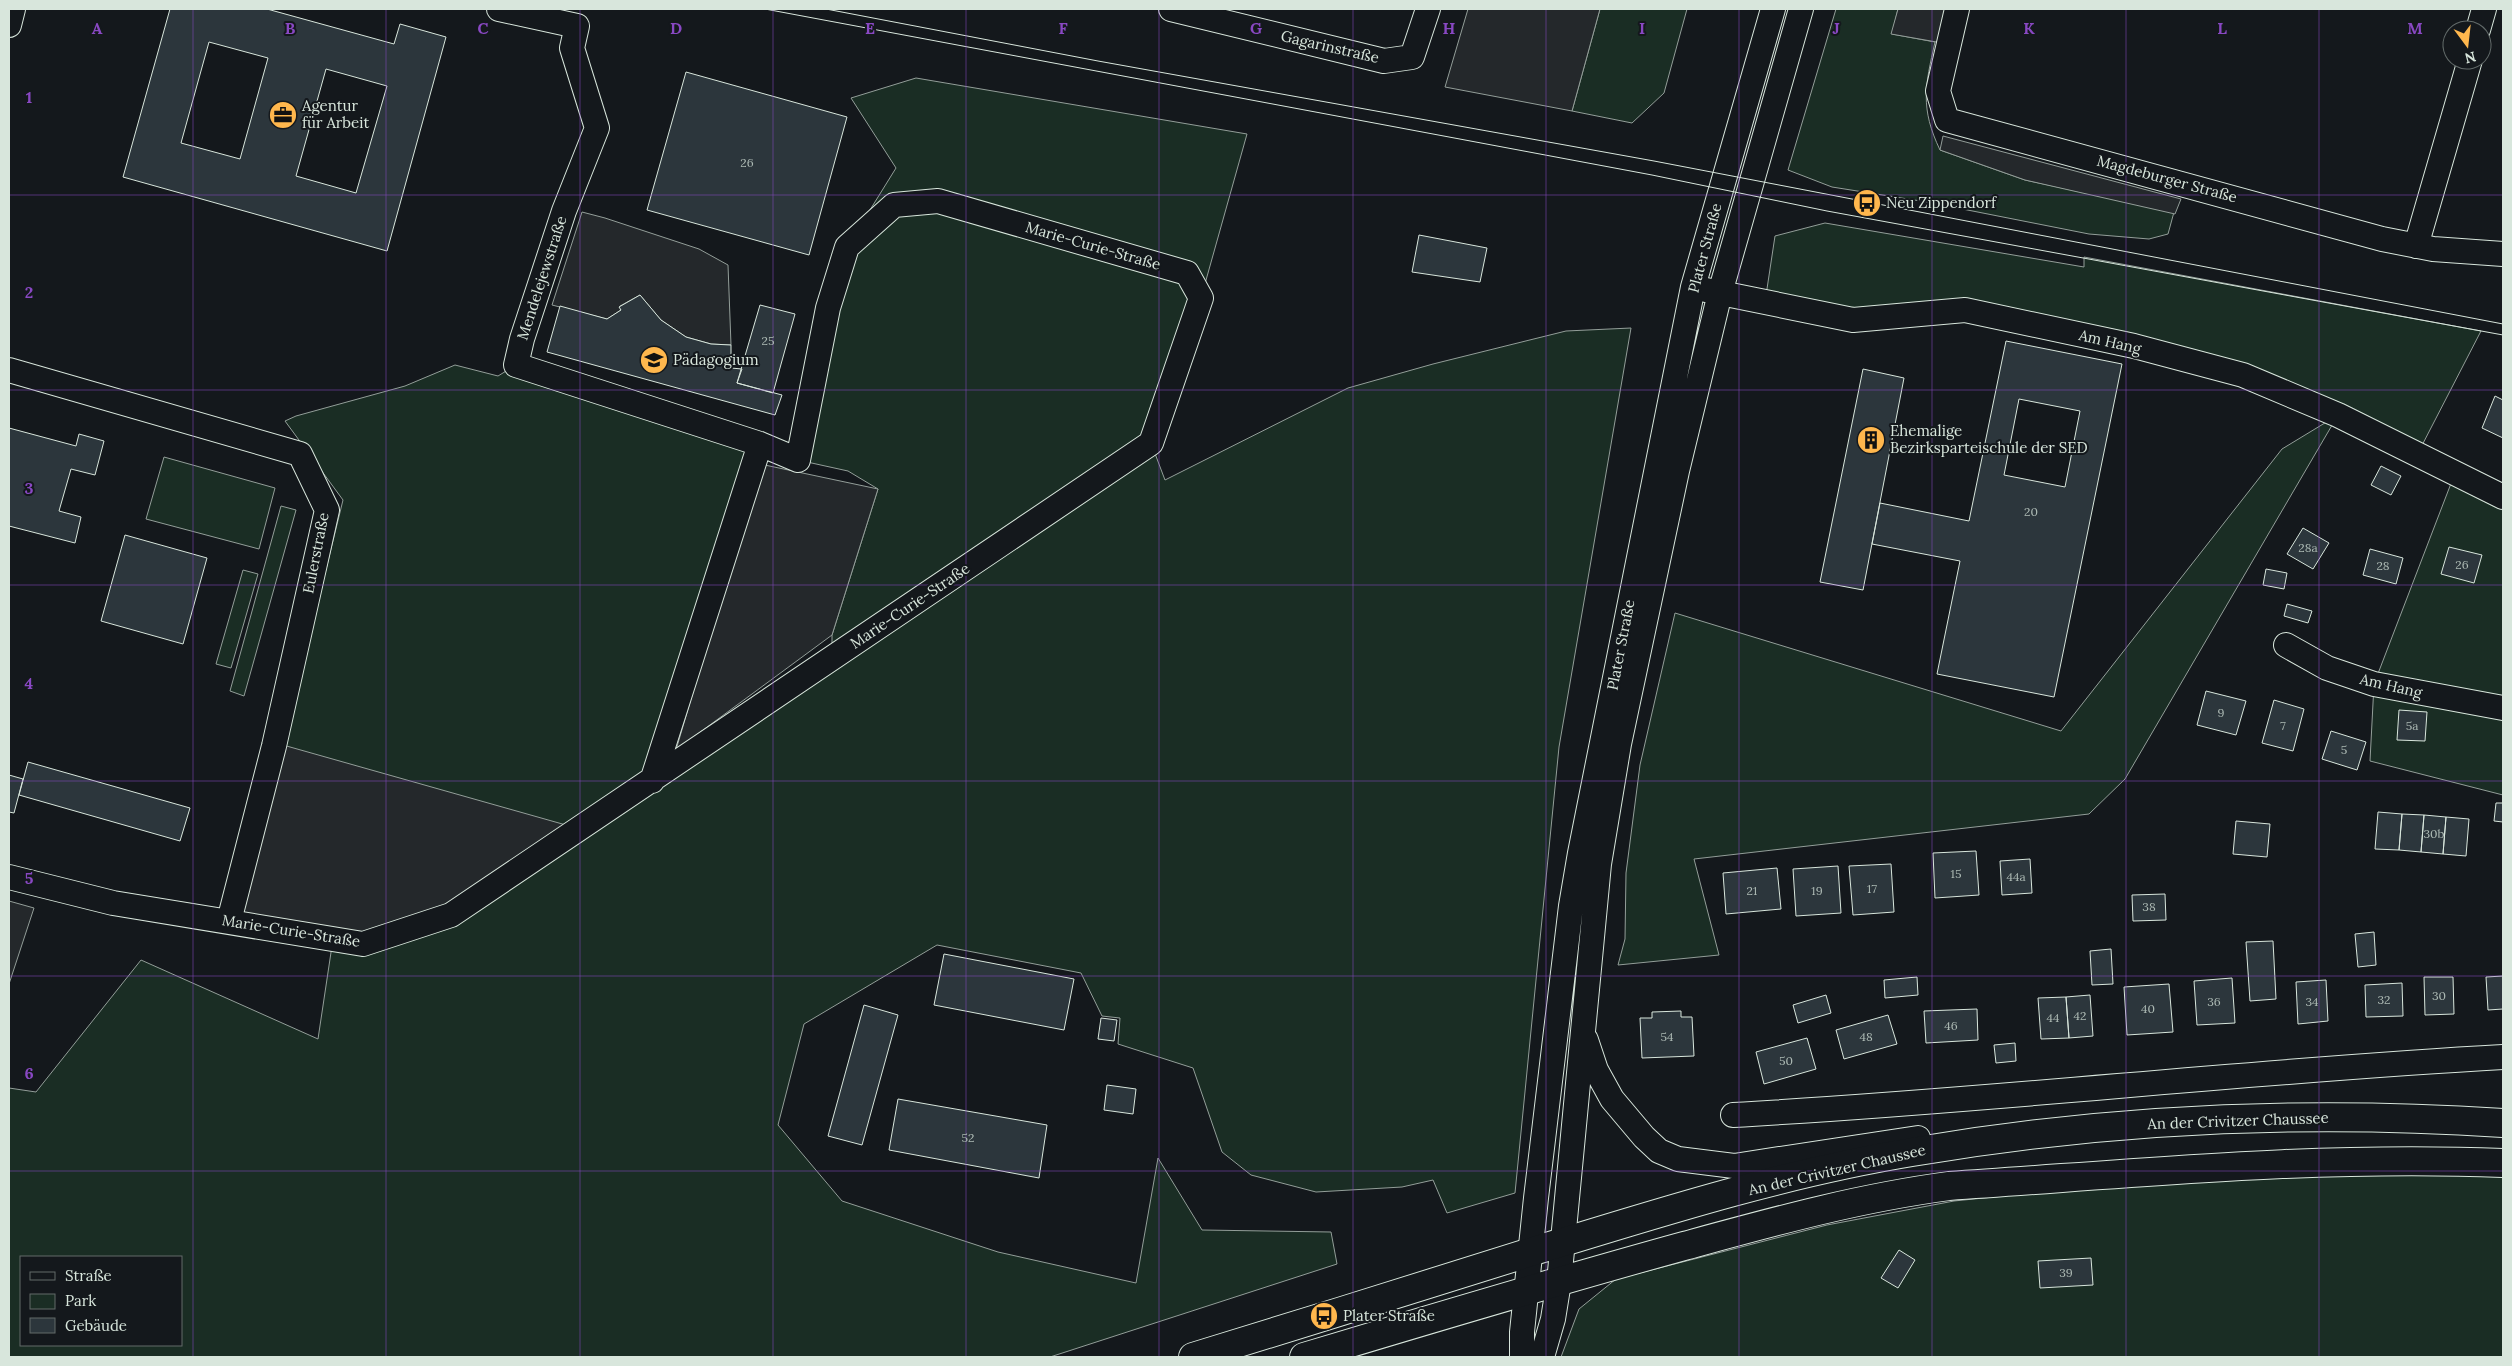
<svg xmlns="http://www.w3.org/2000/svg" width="2512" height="1366" font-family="Lora,serif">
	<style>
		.green { fill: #1a2d24; stroke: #939e99; fill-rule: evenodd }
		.parking { fill: #24282b; stroke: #939e99 }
		.building { fill: #2c363c; stroke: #d8e6dc; fill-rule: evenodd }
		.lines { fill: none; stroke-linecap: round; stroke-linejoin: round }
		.minor-casing { stroke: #d8e6dc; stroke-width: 26 }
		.major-casing { stroke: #d8e6dc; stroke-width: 30 }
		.minor { stroke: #14181c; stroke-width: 24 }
		.major { stroke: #14181c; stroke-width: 28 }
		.tram { stroke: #d8e6dc; stroke-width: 1 }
		.grid { fill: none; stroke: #8948c3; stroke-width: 1; stroke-opacity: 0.55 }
		.labels { text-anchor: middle; stroke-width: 4; stroke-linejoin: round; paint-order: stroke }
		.number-label { font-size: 12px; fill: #adbab4 }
		.street-label { font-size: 15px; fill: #d8e6dc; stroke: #14181c }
		.poi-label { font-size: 15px; fill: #d8e6dc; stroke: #14181c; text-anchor: start }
		.grid-label { font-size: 16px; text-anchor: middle; font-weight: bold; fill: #8948c3; stroke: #14181c; stroke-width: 4; stroke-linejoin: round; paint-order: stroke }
	</style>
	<rect width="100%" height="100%" fill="#14181c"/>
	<path class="green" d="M1600,9H1687L1664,93L1632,123L1572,111Z
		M1836,9H1898L1892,34L1935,42C1925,86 1920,108 1940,150L2025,180L2174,212L2168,234L2149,239L2089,234L1927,202L1832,187L1788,170Z
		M916,78L1247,134L1201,298L1151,443L1165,480L1348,388L1433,364L1566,331L1631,328L1559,747L1515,1193L1447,1213L1433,1180L1402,1187L1316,1192L1251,1175L1222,1152L1193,1068L1118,1044L1120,1018L1102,1016L1081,973L937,945L804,1024L778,1125L842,1201L998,1252L1136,1283L1158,1158L1202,1230L1331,1232L1337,1264L1050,1357H9V1088L36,1092L141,960L318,1039L333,939L283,745L343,500L285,421L296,416L405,386L455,365L498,376L516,365L760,444L652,780L832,659V635L878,489L848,471L798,460L847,247L896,168L851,98ZM21,1257H181V1345H21Z
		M1825,223L2084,267V257L2481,331L2417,455L2338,415L2125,779L2089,814L1694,859L1719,955L1618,965L1625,939L1626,873L1640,765L1675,613L2061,731L2282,449L2338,415L2243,375L1965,310L1853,320L1765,302L1775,236Z
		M164,457L275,488L259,549L146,519Z
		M2455,473L2503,497V795L2370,761L2374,684Z
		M281,506L296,510L244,696L230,691Z
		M243,570L258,574L231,668L216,664Z
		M2418,1172L2503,1175V1357H1561L1579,1309L1616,1279L1827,1225L1954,1201L2083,1188L2300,1176Z"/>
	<path class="parking" d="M1468,9H1600L1572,111L1445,87Z
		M1898,9H1957L1948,44L1891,34Z
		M1943,136L2181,199L2175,214L2025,180L1940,150Z
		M582,212L605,218L699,249L728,265L731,345L711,344L686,337L661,320L640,295L620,306L621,310L607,319L552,305Z
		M760,464L878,489L832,635L676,750Z
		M283,745L573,827L452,903L363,939L240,916Z
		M9,901L34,908L9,984Z"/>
	<path class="building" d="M170,9H267L394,44L400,24L446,37L387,251L123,177ZM209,42L268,58L240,159L181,143ZM326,69L387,86L356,193L296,176Z
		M686,72L847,117L809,255L647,210Z
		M1419,235L1487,248L1480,282L1412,272Z
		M640,295L661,320L686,337L711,344L731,345V368L742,369L737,383L782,395L775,415L547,352L560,306L607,319L621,310L619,307Z
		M760,305L795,314L773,393L737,383Z
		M2006,341L2122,364L2054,697L1937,674L1960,561L1872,544L1880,503L1969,521ZM2019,399L2080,411L2065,487L2004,475Z
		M1863,369L1904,378L1863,590L1820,582Z
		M2495,396L2503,400V438L2482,428Z
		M9,428L76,446L79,434L104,441L95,475L71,469L59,511L81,517L75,543L9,526Z
		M2381,466L2401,476L2391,495L2371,485Z
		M2303,528L2329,543L2313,569L2287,554Z
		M125,535L207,558L183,644L101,621Z
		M2449,547L2482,555L2474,583L2441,574Z
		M2370,549L2403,558L2396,584L2363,575Z
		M2266,569L2287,573L2284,589L2263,585Z
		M2287,604L2312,611L2308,623L2284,616Z
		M2206,691L2246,701L2236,735L2197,725Z
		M2274,700L2304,709L2293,751L2262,743Z
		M2399,710L2427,712L2425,741L2397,740Z
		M2331,731L2366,742L2357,770L2322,759Z
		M28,762L190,808L180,841L19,795Z
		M9,775L23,779L14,813L9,812Z
		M2496,803H2503V822L2494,821Z
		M2378,812L2402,814L2399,850L2375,849Z
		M2402,814L2424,815L2421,852L2399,850Z
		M2424,815L2446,817L2443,854L2421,852Z
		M2446,817L2469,819L2466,856L2443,854Z
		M2236,821L2270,824L2267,857L2233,854Z
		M1976,851L1979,895L1935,898L1933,853Z
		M2030,859L2032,893L2002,895L2000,861Z
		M1891,864L1894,912L1853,915L1849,866Z
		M1838,866L1841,913L1796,916L1793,869Z
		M1777,868L1781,909L1726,914L1723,873Z
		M2165,894L2166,920L2133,921L2132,895Z
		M2374,932L2376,965L2358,967L2355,934Z
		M2273,941L2276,999L2250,1001L2246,942Z
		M2111,949L2113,984L2092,985L2090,951Z
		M944,954L1074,979L1064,1030L934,1005Z
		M2503,976V1009L2488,1010L2486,977Z
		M1917,977L1918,995L1885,998L1884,980Z
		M2424,977H2453L2454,1014L2425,1015Z
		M2232,978L2235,1023L2197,1025L2194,981Z
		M2326,980L2328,1021L2298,1024L2296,982Z
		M2402,983L2403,1016L2366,1017L2365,985Z
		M2169,984L2173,1032L2127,1035L2124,987Z
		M1826,995L1831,1013L1798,1023L1793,1005Z
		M2090,995L2093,1036L2069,1038L2066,997Z
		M2066,997L2069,1038L2041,1039L2038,998Z
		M864,1005L898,1015L862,1145L828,1136Z
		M1977,1009L1978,1040L1926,1043L1924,1011Z
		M1681,1011V1017H1692L1694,1056L1642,1058L1640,1018H1652V1012Z
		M1888,1015L1897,1044L1844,1059L1836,1030Z
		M1101,1018L1117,1020L1114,1041L1098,1039Z
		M1807,1038L1816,1069L1764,1084L1756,1052Z
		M2015,1043L2016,1061L1996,1063L1994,1045Z
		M1107,1085L1136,1089L1133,1114L1104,1110Z
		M898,1099L1047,1125L1039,1178L889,1150Z
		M1899,1250L1915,1260L1898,1288L1881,1278Z
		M2091,1258L2093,1285L2040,1288L2038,1261Z"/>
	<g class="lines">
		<defs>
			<path id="minor" d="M499,9L577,26L572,48L597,128L564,211L522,339L516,365L760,444
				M1171,9L1384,61L1412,57L1428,9
				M1957,9L1938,91L1947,120L2382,239L2433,249L2503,254
				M9,25L13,9
				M2478,30L2484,9
				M2416,246L2470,60
				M1706,290L1853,320L1965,310L2134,346L2243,375L2338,415L2503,497
				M9,370L300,454L327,510L274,746L229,921
				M2286,645L2327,668L2374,684L2503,708
				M9,877L113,903L363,944L451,915L1151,443L1201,298L1187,273L938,201L894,205L847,247L828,308L798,460L760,444L652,781
				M1586,1040L1596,1070L1612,1099L1644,1137L1659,1151L1678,1159L1734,1166L1918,1138
				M1733,1115C1990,1101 2246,1071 2503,1057
				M1522,1357V1332L1536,1198L1571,906L1580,853L1693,287L1773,9
				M1542,1357L1553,1319L1559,1282L1599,864L1619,744L1677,471L1720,293L1801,9"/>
			<path id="major" d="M1193,1357C1307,1322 1420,1287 1534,1251C1658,1213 1784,1173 1912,1152C2106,1119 2307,1110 2503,1123
				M1304,1357C1430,1319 1557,1281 1684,1246C1772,1222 1858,1198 1949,1186C2133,1174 2318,1155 2503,1163"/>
		</defs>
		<use href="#minor" class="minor-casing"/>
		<use href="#major" class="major-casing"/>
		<use href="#minor" class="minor"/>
		<use href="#major" class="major"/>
		<path class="tram" d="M765,9L1652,175L1827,211L2503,335
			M826,9L1098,61L1654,161L2503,324"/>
	</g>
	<path class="grid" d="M193,9V1357M386,9V1357M580,9V1357M773,9V1357M966,9V1357M1159,9V1357M1353,9V1357M1546,9V1357M1739,9V1357M1932,9V1357M2126,9V1357M2319,9V1357M9,195H2503M9,390H2503M9,585H2503M9,781H2503M9,976H2503M9,1171H2503"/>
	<defs>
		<symbol id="office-disc" viewBox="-11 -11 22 22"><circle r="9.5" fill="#ffb74d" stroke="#14181c"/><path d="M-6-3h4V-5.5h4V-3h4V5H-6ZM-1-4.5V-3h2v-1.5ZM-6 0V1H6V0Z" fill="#111"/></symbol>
		<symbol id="bus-disc" viewBox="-11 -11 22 22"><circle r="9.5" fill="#ffb74d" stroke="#14181c"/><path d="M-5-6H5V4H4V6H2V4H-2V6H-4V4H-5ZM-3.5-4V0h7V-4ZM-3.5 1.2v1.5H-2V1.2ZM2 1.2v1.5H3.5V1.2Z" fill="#111"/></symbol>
		<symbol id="school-disc" viewBox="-11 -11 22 22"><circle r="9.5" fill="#ffb74d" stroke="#14181c"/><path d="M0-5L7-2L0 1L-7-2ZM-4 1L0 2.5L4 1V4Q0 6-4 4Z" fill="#111"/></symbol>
		<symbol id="building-disc" viewBox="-11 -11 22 22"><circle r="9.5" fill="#ffb74d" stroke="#14181c"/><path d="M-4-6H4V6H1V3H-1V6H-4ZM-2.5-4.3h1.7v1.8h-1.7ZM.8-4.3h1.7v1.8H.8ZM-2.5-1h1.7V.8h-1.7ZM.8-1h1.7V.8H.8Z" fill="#111"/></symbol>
	</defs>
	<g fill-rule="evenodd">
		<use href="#office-disc" x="267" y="99" width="32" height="32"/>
		<use href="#bus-disc" x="1851" y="187" width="32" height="32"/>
		<use href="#school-disc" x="638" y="344" width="32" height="32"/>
		<use href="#building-disc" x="1855" y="424" width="32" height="32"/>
		<use href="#bus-disc" x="1308" y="1300" width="32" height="32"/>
	</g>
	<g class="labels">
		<g class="number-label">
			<text x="747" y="167">26</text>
			<text x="768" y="345">25</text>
			<text x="2031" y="516">20</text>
			<text x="2308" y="552">28a</text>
			<text x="2462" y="569">26</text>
			<text x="2383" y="570">28</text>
			<text x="2221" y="717">9</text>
			<text x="2283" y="730">7</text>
			<text x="2412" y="730">5a</text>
			<text x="2344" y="754">5</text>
			<text x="2434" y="838">30b</text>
			<text x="1956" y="878">15</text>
			<text x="2016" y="881">44a</text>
			<text x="1872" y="893">17</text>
			<text x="1752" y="895">21</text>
			<text x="1817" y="895">19</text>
			<text x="2149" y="911">38</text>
			<text x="2439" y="1000">30</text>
			<text x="2384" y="1004">32</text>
			<text x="2214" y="1006">36</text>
			<text x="2312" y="1006">34</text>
			<text x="2148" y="1013">40</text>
			<text x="2080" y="1020">42</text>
			<text x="2053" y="1022">44</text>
			<text x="1951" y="1030">46</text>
			<text x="1667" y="1041">54</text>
			<text x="1866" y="1041">48</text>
			<text x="1786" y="1065">50</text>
			<text x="968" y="1142">52</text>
			<text x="2066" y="1277">39</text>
		</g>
		<g class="street-label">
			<text transform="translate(1330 47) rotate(13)" y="5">Gagarinstraße</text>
			<text transform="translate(2167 179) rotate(15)" y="5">Magdeburger Straße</text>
			<text transform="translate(1093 246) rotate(16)" y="5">Marie-Curie-Straße</text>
			<text transform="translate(1705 248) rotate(-75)" y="5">Plater Straße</text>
			<text transform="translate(542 278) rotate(-72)" y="5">Mendelejewstraße</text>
			<text transform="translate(2110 342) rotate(13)" y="5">Am Hang</text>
			<text transform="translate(316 553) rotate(-79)" y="5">Eulerstraße</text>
			<text transform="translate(910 606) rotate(-34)" y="5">Marie-Curie-Straße</text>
			<text transform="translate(1621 645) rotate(-79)" y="5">Plater Straße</text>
			<text transform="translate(2391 686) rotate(13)" y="5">Am Hang</text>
			<text transform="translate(291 931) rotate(9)" y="5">Marie-Curie-Straße</text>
			<text transform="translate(2238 1121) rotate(-2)" y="5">An der Crivitzer Chaussee</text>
			<text transform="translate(1837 1170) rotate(-13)" y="5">An der Crivitzer Chaussee</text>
		</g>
		<g class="poi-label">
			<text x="302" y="111">Agentur<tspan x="302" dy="17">für Arbeit</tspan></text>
			<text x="1886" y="208">Neu Zippendorf</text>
			<text x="673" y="365">Pädagogium</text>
			<text x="1890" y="436">Ehemalige<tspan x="1890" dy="17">Bezirksparteischule der SED</tspan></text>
			<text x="1343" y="1321">Plater Straße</text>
		</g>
	</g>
	<g class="grid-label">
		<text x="97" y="34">A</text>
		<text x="290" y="34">B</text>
		<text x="483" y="34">C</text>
		<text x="676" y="34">D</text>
		<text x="870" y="34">E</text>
		<text x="1063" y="34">F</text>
		<text x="1256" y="34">G</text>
		<text x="1449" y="34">H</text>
		<text x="1642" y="34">I</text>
		<text x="1836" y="34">J</text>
		<text x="2029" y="34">K</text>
		<text x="2222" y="34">L</text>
		<text x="2415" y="34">M</text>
		<text x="29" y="103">1</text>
		<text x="29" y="298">2</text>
		<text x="29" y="494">3</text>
		<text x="29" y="689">4</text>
		<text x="29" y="884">5</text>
		<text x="29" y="1079">6</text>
	</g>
	<rect width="2512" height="1366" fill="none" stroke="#d8e6dc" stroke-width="20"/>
	<rect x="20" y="1256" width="162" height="90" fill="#14181c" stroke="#626a69"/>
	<rect x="30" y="1272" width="25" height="8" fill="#14181c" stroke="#626a69"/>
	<text x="65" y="1281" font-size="15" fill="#d8e6dc">Straße</text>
	<rect x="30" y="1294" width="25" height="15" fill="#1a2d24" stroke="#626a69"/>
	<text x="65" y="1306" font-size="15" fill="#d8e6dc">Park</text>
	<rect x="30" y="1318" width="25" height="15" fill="#2c363c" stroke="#626a69"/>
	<text x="65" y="1331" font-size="15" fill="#d8e6dc">Gebäude</text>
	<g transform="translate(2467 45) rotate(165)"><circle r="24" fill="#14181c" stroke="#626a69"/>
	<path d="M0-4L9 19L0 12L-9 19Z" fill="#ffb74d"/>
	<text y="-8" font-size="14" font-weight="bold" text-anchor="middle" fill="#d8e6dc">N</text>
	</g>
</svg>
